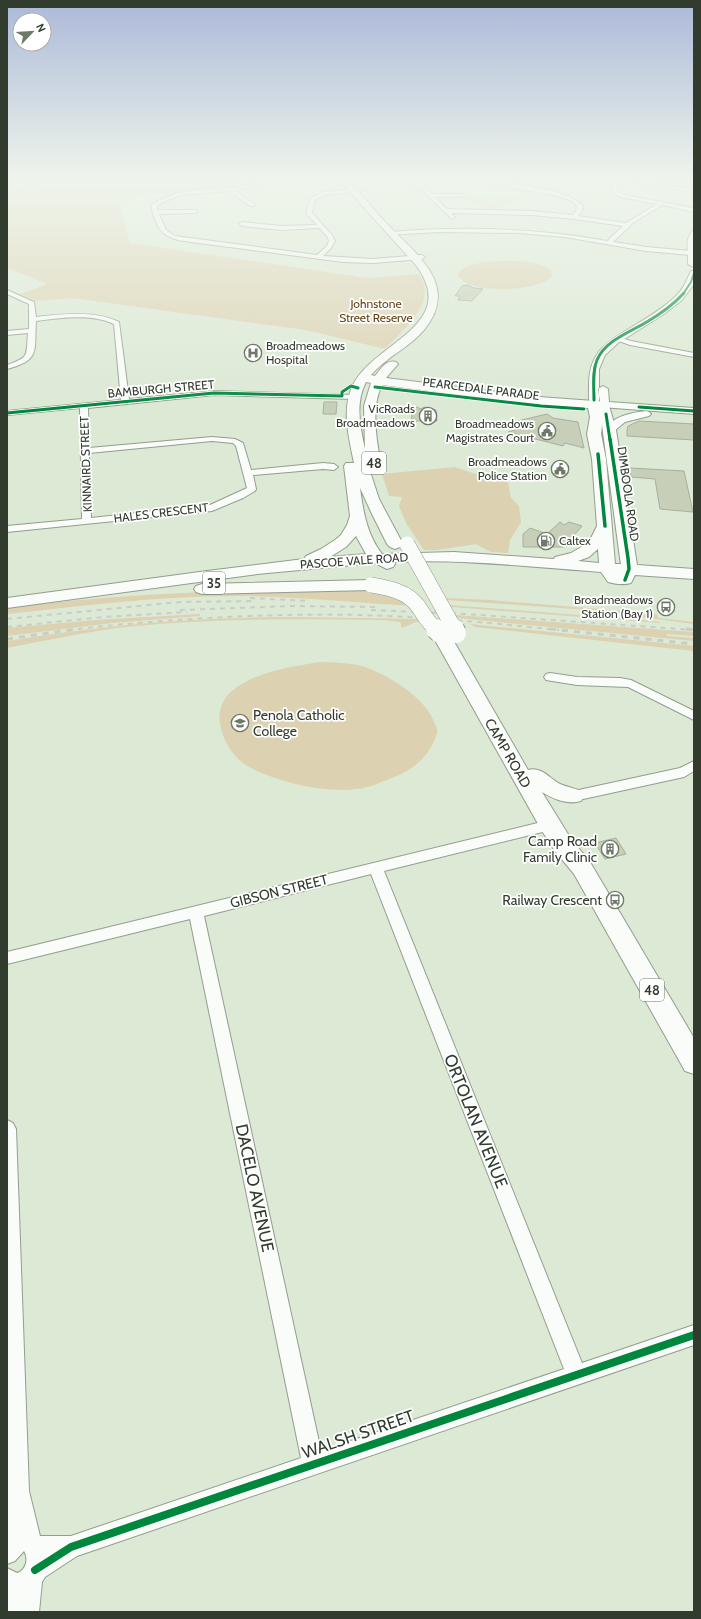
<svg xmlns="http://www.w3.org/2000/svg" width="701" height="1619" font-family="Cabin,sans-serif">
	<style>
		.green { fill: #dcd1b1 }
		.water { fill: #f2c1bf }
		.building { fill: #c7cfb8; stroke: #a8af9f }
		.lines { fill: none; stroke-linecap: round; stroke-linejoin: round }
		.minor-casing { stroke: #939d8e; stroke-width: 2 }
		.tertiary-casing { stroke: #939d8e; stroke-width: 2 }
		.primary-casing { stroke: #939d8e; stroke-width: 2 }
		.minor { fill: #fafcf9; fill-rule: evenodd }
		.tertiary { fill: #fafcf9; fill-rule: evenodd }
		.primary { fill: #fafcf9; fill-rule: evenodd }
		.rail-far1 { stroke: #c9cdc7; stroke-width: 2; stroke-dasharray: 5 5; stroke-linecap: butt }
		.rail { stroke: #c9cdc7; stroke-width: 3; stroke-dasharray: 6 6; stroke-linecap: butt }
		.primary-bridge-far1-casing { stroke: #939d8e; stroke-width: 16; stroke-linecap: butt }
		.primary-bridge-casing { stroke: #939d8e; stroke-width: 22; stroke-linecap: butt }
		.primary-bridge-far1 { stroke: #fafcf9; stroke-width: 15 }
		.primary-bridge { stroke: #fafcf9; stroke-width: 20 }
		.cycleway-far3-casing { stroke: #fff; stroke-width: 3 }
		.cycleway-far2-casing { stroke: #fff; stroke-width: 4.5 }
		.cycleway-far1-casing { stroke: #fff; stroke-width: 5.5 }
		.cycleway-casing { stroke: #fff; stroke-width: 10 }
		.cycleway-far3 { stroke: #00873e; stroke-width: 2 }
		.cycleway-far2 { stroke: #00873e; stroke-width: 3 }
		.cycleway-far1 { stroke: #00873e; stroke-width: 3.5 }
		.cycleway { stroke: #00873e; stroke-width: 8 }
		.labels { text-anchor: middle; stroke-width: 3.5; stroke-linejoin: round; paint-order: stroke }
		.far-park-label { font-size: 12px; fill: #604316; stroke: #fff }
		.far-poi-label { font-size: 12px; fill: #323c2e; stroke: #fff; text-anchor: end }
		.far-street-label { font-size: 12px; fill: #323c2e; stroke: #fff }
		.shield { fill: #fff; stroke: #70766d; stroke-width: 1 }
		.shield-label { font-size: 13px; font-weight: bold; fill: #323c2e }
		.poi-label { font-size: 14px; fill: #323c2e; stroke: #fff; text-anchor: end }
		.street-label { font-size: 14px; fill: #323c2e; stroke: #fff }
		.near-street-label { font-size: 17px; fill: #323c2e; stroke: #fff }
	</style>
	<rect width="100%" height="100%" fill="#dce9d5"/>
	<path class="green" d="M7,181H259L237,186L163,194C148,193 131,195 119,205L130,243L368,278L419,274C439,302 403,330 385,349L306,330L72,298L36,301L21,294L47,284L7,268Z
		M635,181H694V191Z
		M470,197H511L517,198C490,214 491,211 463,198Z
		M507,261C521,261 539,261 551,270L552,276C540,292 470,295 458,276C460,262 495,261 507,261Z
		M455,467L487,478L508,482L511,498L519,506L521,522L510,540L508,553L491,552L476,544L437,550H424L406,523L399,506L402,497L389,496L382,474Z
		M370,587L415,606C355,603 294,596 234,596C158,596 82,606 7,614V608C128,592 249,590 370,587Z
		M446,598L490,600L637,612L657,614L658,618L694,622V624L588,610L447,600Z
		M449,605L643,620L660,622V623L451,607Z
		M200,614V616L112,623L7,636V628L96,620Z
		M455,615L694,632V636L667,634V636L694,638V641L457,618Z
		M293,617L423,619L424,621L416,622L402,628L400,622L384,620C298,619 212,618 126,627C86,632 47,640 7,648V641C102,625 198,617 293,617Z
		M459,623L694,646V651L475,627L470,624Z
		M320,662C334,662 349,663 362,666C387,674 425,697 434,722C436,726 438,729 437,733C430,757 412,771 389,779C379,783 368,788 357,789C323,793 280,783 249,767C234,759 222,740 220,723C218,711 223,698 232,691C256,671 291,667 320,662Z"/>
	<path class="water" d="M7,181H64L21,188L7,192Z"/>
	<path class="building" d="M468,285L474,288L483,289L472,301L458,300L460,296H455L462,286Z
		M324,402H337L336,414H323Z
		M417,407L420,409L425,407L436,410L437,421H412L411,410Z
		M547,414L553,418L578,422L584,448L565,443L563,446L508,432L519,429L509,423Z
		M639,421L694,424V440L627,436V431L628,426Z
		M630,468L684,471L693,512L660,509L655,479L631,477Z
		M560,522L564,525L569,522L582,526L564,547H523V534L530,528L547,534Z
		M616,838L626,854L605,859L595,843Z"/>
	<g class="lines">
		<defs>
			<path id="minor" d="M265,181H274L235,191L254,204V206H250L229,191L181,195L163,202L157,206V210H197L198,211L195,213L159,214L166,230L175,236L317,255L327,246L329,241L327,236L319,228L281,230L242,226L239,224L242,222L281,226L317,225L306,213L311,198L323,192L361,189L363,191L324,195L315,200L312,213L332,235L335,241L331,248L323,256L373,259L422,255L425,257L422,259L373,263L343,262L183,241C168,238 159,233 154,217C153,213 151,209 152,205C174,189 202,190 228,188C241,187 253,185 265,181Z
				M413,181H418L432,194H464L465,195L462,197H435L447,209L532,211L573,215L576,211L577,206L572,201L561,197L476,181C501,181 566,187 583,206L582,211L578,216L626,223L657,204L620,197L611,190L614,181H619L616,190L624,195L694,208V212L662,205L634,222L613,242L646,247L691,251L694,253L691,255L646,251L565,237L519,233L438,232L389,235L388,234L391,232C464,226 535,228 607,241L623,226L574,219L532,215L451,213L455,217L452,219Z
				M627,181H641L694,190V192Z
				M7,290L34,302L36,317C63,314 94,310 119,322L129,399L214,391L355,395L359,397L355,399L214,395L88,408L89,448L212,437L235,439L243,443L251,470L323,463L334,464L338,467L334,470L323,469L253,475L256,489L255,491L243,498L212,511L7,532V526L82,519L80,408L7,415V411L121,400L114,324C91,313 60,318 36,321C34,351 41,360 7,369V365C30,357 26,356 28,333L7,335V331L29,329V304L7,294ZM212,441L233,443L236,446L247,488L210,505L91,518L89,453Z
				M618,337L631,341L694,353V357L630,345L616,340L615,339Z
				M550,673L577,677L620,678L631,680L694,711V720L628,687L577,685L546,680L544,677L546,674Z
				M694,761V771L684,777L574,801L569,799L568,796L569,793L574,791L680,768Z
				M550,820L555,821L557,825L555,829L384,871L582,1363L694,1325V1345L77,1556L45,1577L42,1582L39,1612H7V1568L17,1573C26,1570 29,1559 24,1551L15,1561L7,1564V1120L13,1123L16,1129L29,1491L40,1536H71L301,1458L190,919L7,964V952ZM371,874L564,1369L321,1451L204,916Z"/>
			<path id="tertiary" d="M694,230V266H692L688,264C689,251 684,242 692,231Z
				M691,271H694V284L682,300L664,314L618,343L605,355L599,369V404L594,407L591,406C588,400 589,391 589,385C589,352 607,342 632,327C647,318 662,309 675,297C684,289 686,281 691,271Z
				M603,386L608,389L609,402L694,408V414L601,407L598,389Z
				M646,411L649,412L651,414L649,416L625,422L613,432H605L604,430C614,416 630,413 646,411Z"/>
			<path id="primary" d="M340,181H349L352,185C365,198 376,213 389,226C418,256 460,286 424,330C409,348 386,357 371,375L375,376C381,369 386,359 396,362L398,364L386,378L539,397L608,402L616,430L637,565L694,569V579L635,575L631,583C624,585 615,584 608,582L601,572C532,567 463,559 394,562L395,564L393,567L387,569L375,563L257,574L7,608V598L207,571L304,559L306,556L321,549L335,540L341,535L347,525L350,516L344,466L346,463H354C349,438 341,409 353,385C374,342 462,325 415,264ZM366,382L371,383L364,406L365,449C360,427 355,403 366,382ZM382,385L539,405L588,408L590,417L587,434L592,459L597,526L591,538L583,546L571,553L555,557L554,559L454,552L382,554C367,535 363,511 360,488L372,514L387,544L390,547L395,549L400,547L403,544L379,499L368,465L374,467L379,466L381,463C376,440 371,406 382,385ZM602,425L620,558L621,564H615L606,459L601,434ZM356,536L366,554L330,557L346,547ZM598,549L599,563L578,561L589,557Z
				M371,580L377,582L379,585L377,588L371,590L202,594L196,592L194,589L196,586L202,584Z
				M440,628L446,629L449,633L528,770C541,766 549,778 560,784C567,787 574,788 581,791L584,796L581,801C568,805 553,799 542,792L571,839L590,862L694,1038V1074L685,1071L574,874L555,851L542,831L431,633L434,629Z"/>
		</defs>
		<use href="#minor" class="minor-casing"/>
		<use href="#tertiary" class="tertiary-casing"/>
		<use href="#primary" class="primary-casing"/>
		<use href="#minor" class="minor"/>
		<use href="#tertiary" class="tertiary"/>
		<use href="#primary" class="primary"/>
		<path class="rail-far1" d="M250,598L310,601
			M180,610L292,606L376,607
			M371,610L465,614L694,630
			M7,619L180,602L256,601
			M7,627L103,617L187,612
			M68,630C165,619 263,613 361,615C427,617 493,623 559,630"/>
		<path class="rail" d="M550,629L694,644
			M686,629L694,630
			M7,639L77,629"/>
		<defs>
			<path id="primary-bridge-far1" d="M407,544L455,630
				M371,585C388,588 407,591 418,606C424,615 428,623 437,630"/>
			<path id="primary-bridge" d="M436,629L440,633
				M454,629L456,633"/>
		</defs>
		<use href="#primary-bridge-far1" class="primary-bridge-far1-casing"/>
		<use href="#primary-bridge" class="primary-bridge-casing"/>
		<use href="#primary-bridge-far1" class="primary-bridge-far1"/>
		<use href="#primary-bridge" class="primary-bridge"/>
		<defs>
			<path id="cycleway-far3" d="M683,294L691,282L694,273"/>
			<path id="cycleway-far2" d="M375,387L541,406L584,409
				M594,400C594,387 592,372 597,360C605,341 628,333 645,323C659,315 673,305 684,293
				M639,407L694,411
				M7,413L214,393L342,396V392L351,386L358,388
				M606,414L610,440"/>
			<path id="cycleway-far1" d="M610,439L628,558L629,569L625,580
				M598,454L605,526"/>
			<path id="cycleway" d="M35,1570L71,1547L694,1335"/>
		</defs>
		<use href="#cycleway-far3" class="cycleway-far3-casing"/>
		<use href="#cycleway-far2" class="cycleway-far2-casing"/>
		<use href="#cycleway-far1" class="cycleway-far1-casing"/>
		<use href="#cycleway" class="cycleway-casing"/>
		<use href="#cycleway-far3" class="cycleway-far3"/>
		<use href="#cycleway-far2" class="cycleway-far2"/>
		<use href="#cycleway-far1" class="cycleway-far1"/>
		<use href="#cycleway" class="cycleway"/>
	</g>
	<linearGradient id="sky" x2="0" y2="1"><stop stop-color="#acb9d8"/><stop offset="0.44" stop-color="#eff5ec"/><stop offset="1" stop-color="#eff5ec" stop-opacity="0"/></linearGradient>
	<rect width="701" height="408" fill="url(#sky)"/>
	<defs>
		<symbol id="hospital-ring" viewBox="-11 -11 22 22"><circle r="9.5" fill="#fff" stroke="#6e7968" stroke-width="1.5"/><path d="M-5-5h3v3.5h4V-5h3V5h-3V1.5h-4V5h-3Z" fill="#6e7968"/></symbol>
		<symbol id="building-ring" viewBox="-11 -11 22 22"><circle r="9.5" fill="#fff" stroke="#6e7968" stroke-width="1.5"/><path d="M-4-6H4V6H1V3H-1V6H-4ZM-2.5-4.3h1.7v1.8h-1.7ZM.8-4.3h1.7v1.8H.8ZM-2.5-1h1.7V.8h-1.7ZM.8-1h1.7V.8H.8Z" fill="#6e7968"/></symbol>
		<symbol id="civic-ring" viewBox="-11 -11 22 22"><circle r="9.5" fill="#fff" stroke="#6e7968" stroke-width="1.5"/><path d="M-.6-6.5H3V-4.5H.6V-3L4-1V1h2V6H-6V1h2V-1L-.6-3ZM-1.2 2.5V6h2.4V2.5Z" fill="#6e7968"/></symbol>
		<symbol id="fuel-ring" viewBox="-11 -11 22 22"><circle r="9.5" fill="#fff" stroke="#6e7968" stroke-width="1.5"/><path d="M-5.5-6h7V0h2V4h1.3V-2.5L3-4.5l.8-.8L6-3V5H2.5V1h-1V6h-7ZM-4.2-4.7v3.2H.2V-4.7Z" fill="#6e7968"/></symbol>
		<symbol id="bus-ring" viewBox="-11 -11 22 22"><circle r="9.5" fill="#fff" stroke="#6e7968" stroke-width="1.5"/><path d="M-5-6H5V4H4V6H2V4H-2V6H-4V4H-5ZM-3.5-4V0h7V-4ZM-3.5 1.2v1.5H-2V1.2ZM2 1.2v1.5H3.5V1.2Z" fill="#6e7968"/></symbol>
		<symbol id="school-ring" viewBox="-11 -11 22 22"><circle r="9.5" fill="#fff" stroke="#6e7968" stroke-width="1.5"/><path d="M0-5L7-2L0 1L-7-2ZM-4 1L0 2.5L4 1V4Q0 6-4 4Z" fill="#6e7968"/></symbol>
	</defs>
	<g fill-rule="evenodd">
		<use href="#hospital-ring" x="243" y="343" width="20" height="20"/>
		<use href="#building-ring" x="418" y="406" width="20" height="20"/>
		<use href="#civic-ring" x="537" y="421" width="20" height="20"/>
		<use href="#civic-ring" x="550" y="459" width="20" height="20"/>
		<use href="#fuel-ring" x="536" y="531" width="20" height="20"/>
		<use href="#bus-ring" x="656" y="597" width="20" height="20"/>
		<use href="#school-ring" x="230" y="713" width="20" height="20"/>
		<use href="#building-ring" x="600" y="839" width="20" height="20"/>
		<use href="#bus-ring" x="605" y="890" width="20" height="20"/>
	</g>
	<g class="labels">
		<g class="far-park-label">
			<text x="376" y="308">Johnstone<tspan x="376" dy="14">Street Reserve</tspan></text>
		</g>
		<g class="far-poi-label">
			<text x="266" y="350" text-anchor="start">Broadmeadows<tspan x="266" dy="14">Hospital</tspan></text>
			<text x="415" y="413">VicRoads<tspan x="415" dy="14">Broadmeadows</tspan></text>
			<text x="534" y="428">Broadmeadows<tspan x="534" dy="14">Magistrates Court</tspan></text>
			<text x="547" y="466">Broadmeadows<tspan x="547" dy="14">Police Station</tspan></text>
			<text x="559" y="545" text-anchor="start">Caltex</text>
			<text x="653" y="604">Broadmeadows<tspan x="653" dy="14">Station (Bay 1)</tspan></text>
		</g>
		<g class="far-street-label">
			<text transform="translate(161 389) rotate(-5)" y="4">BAMBURGH STREET</text>
			<text transform="translate(481 389) rotate(7)" y="4">PEARCEDALE PARADE</text>
			<text transform="translate(86 464) rotate(-92)" y="4">KINNAIRD STREET</text>
			<text transform="translate(628 494) rotate(82)" y="4">DIMBOOLA ROAD</text>
			<text transform="translate(161 513) rotate(-7)" y="4">HALES CRESCENT</text>
			<text transform="translate(354 561) rotate(-4)" y="4">PASCOE VALE ROAD</text>
		</g>
		<g class="shield">
			<rect x="362" y="452" width="24" height="22" rx="3"/>
			<rect x="203" y="572" width="22" height="22" rx="3"/>
			<rect x="640" y="979" width="24" height="22" rx="3"/>
		</g>
		<g class="shield-label">
			<text x="374" y="468">48</text>
			<text x="214" y="588">35</text>
			<text x="652" y="995">48</text>
		</g>
		<g class="poi-label">
			<text x="253" y="720" text-anchor="start">Penola Catholic<tspan x="253" dy="16">College</tspan></text>
			<text x="597" y="846">Camp Road<tspan x="597" dy="16">Family Clinic</tspan></text>
			<text x="602" y="905">Railway Crescent</text>
		</g>
		<g class="street-label">
			<text transform="translate(508 753) rotate(60)" y="5">CAMP ROAD</text>
			<text transform="translate(279 891) rotate(-14)" y="5">GIBSON STREET</text>
		</g>
		<g class="near-street-label">
			<text transform="translate(476 1121) rotate(68)" y="6">ORTOLAN AVENUE</text>
			<text transform="translate(255 1188) rotate(78)" y="6">DACELO AVENUE</text>
			<text transform="translate(358 1434) rotate(-19)" y="6">WALSH STREET</text>
		</g>
	</g>
	<rect width="701" height="1619" fill="none" stroke="#323c2e" stroke-width="16"/>
	<g transform="translate(32 32) rotate(65)"><circle r="19" fill="#ffffff" stroke="#adb1ab"/>
	<path d="M0-3L7 15L0 10L-7 15Z" fill="#6e7968"/>
	<text y="-6" font-size="11" font-weight="bold" text-anchor="middle" fill="#323c2e">N</text>
	</g>
</svg>
